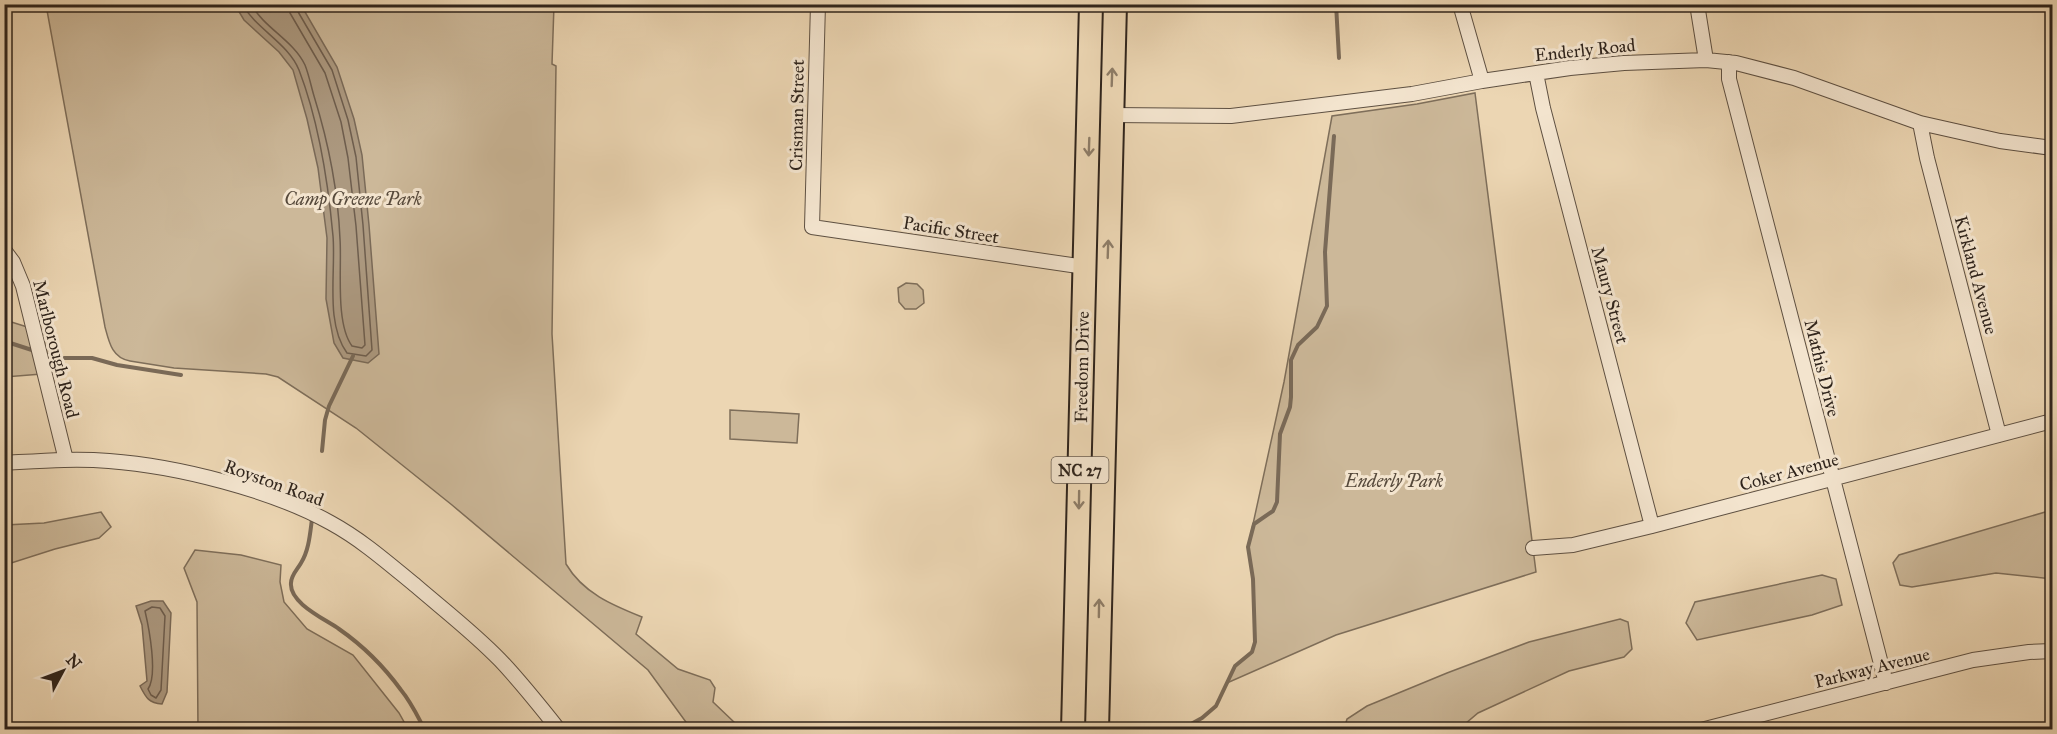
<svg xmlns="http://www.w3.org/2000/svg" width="2057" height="734" font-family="'IM FELL Great Primer',serif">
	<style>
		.green { fill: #ccb899; stroke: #7e6e5a; stroke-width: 1.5 }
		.water { fill: #ac9980; stroke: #7a6a58; stroke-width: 1.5 }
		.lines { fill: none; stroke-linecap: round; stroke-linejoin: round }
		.shore { stroke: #6e5e4e; stroke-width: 1.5 }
		.stream { stroke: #7a6a58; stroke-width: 4 }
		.minor-casing { stroke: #5e5042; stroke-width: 16 }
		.primary-casing { stroke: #2f241c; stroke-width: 26 }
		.minor { stroke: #f3e4ce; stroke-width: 14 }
		.primary { stroke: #ecd6b3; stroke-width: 22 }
		.oneway { stroke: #8e7d68 }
		.labels { text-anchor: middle; stroke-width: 6; stroke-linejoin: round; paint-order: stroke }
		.shield { fill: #f3e4ce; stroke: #6a5e51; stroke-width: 1.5 }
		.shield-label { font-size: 16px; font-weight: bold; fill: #2f241c }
		.street-label { font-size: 18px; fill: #2f241c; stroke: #f3e4ce }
		.park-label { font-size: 18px; font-style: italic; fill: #56493b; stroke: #f3e4ce }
	</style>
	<rect width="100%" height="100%" fill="#ecd6b3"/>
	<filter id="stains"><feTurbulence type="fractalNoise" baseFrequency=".00333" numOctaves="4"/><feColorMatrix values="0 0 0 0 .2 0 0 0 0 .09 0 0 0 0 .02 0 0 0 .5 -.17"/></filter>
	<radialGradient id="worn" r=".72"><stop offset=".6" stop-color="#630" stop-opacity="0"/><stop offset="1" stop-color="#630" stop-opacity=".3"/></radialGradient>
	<path class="green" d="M46,5H554L552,64L556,66L552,334L566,564C583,593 612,605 642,617L636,634L678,669L710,680L715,688L713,702L735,723L734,729H691L648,670L452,505L356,428L278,377L266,374L174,368L130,361C112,358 109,342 105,327Z
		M1475,93L1536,572L1336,635L1227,683L1235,666L1251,652L1255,642L1253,579L1248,547L1284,382L1332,116L1417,104Z
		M906,283L917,284L923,290L924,303L916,309H905L899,302L898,288Z
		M5,320L56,336L54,373L5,377Z
		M730,410L799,414L797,443L730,439Z
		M2052,510V579L1996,573L1912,587L1900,585L1893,563L1899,555Z
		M101,512L111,527L99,538L55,549L5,565V525L44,523Z
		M195,550L241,555L281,565L280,582L284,602L307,629L353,655L399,713L408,729H198L197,602L184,568Z
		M1822,575L1836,579L1842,605L1812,615L1697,640L1686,623L1695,602Z
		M1620,619L1628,622L1632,649L1624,657L1569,671L1478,713L1459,729H1344L1347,719L1367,706L1447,673L1529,642Z"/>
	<path class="water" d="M235,5H301L337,67L354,119L362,155L369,225L379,354L368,363L343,358L334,343L326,299L327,238L318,168L307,119L293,70L279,52L244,20Z
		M151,601H163L171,613L167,692L162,704C149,703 146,698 140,686L147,681L142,625L136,606Z"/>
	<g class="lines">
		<path class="shore" d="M242,4C256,29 288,43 299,70C319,122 328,181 333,236C336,272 325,323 347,353L366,356L372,350L363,225L356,157L348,120L332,70L297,10L296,4
			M251,4C264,28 293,40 305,65C309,75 311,86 314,96C328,141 338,191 340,239C342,267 335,323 352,346L362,348L365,345L356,226L348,158L341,122L325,73L290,13L289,4
			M152,607L160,608L165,616L161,690L156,698L151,695L148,689C158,675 149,628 145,611Z"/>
		<path class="stream" d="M1336,4L1339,58
			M4,341L35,351
			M44,354L58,358H92L117,365L181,375
			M322,451L325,420L329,406L353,356
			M312,519C310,534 309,550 301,563C297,570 291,575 291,583C289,603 325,619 339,629C362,645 385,668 401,690C411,702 418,717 425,730
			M1180,730L1202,718L1216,706L1235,666L1252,652L1255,642L1253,579L1248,547L1254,524L1273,511L1277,502L1280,434L1290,407L1291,397V360L1298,345L1317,327L1327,306L1325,252L1334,136"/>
		<defs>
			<path id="minor" d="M818,4L812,227L1085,267
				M1460,4L1482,81
				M1697,4L1706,60
				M1729,62V79L1886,683
				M1536,73L1543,108L1652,526
				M1111,115L1231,116L1412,94L1482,81L1570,68L1624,63L1706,60L1736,63L1794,78L1920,123L2000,141L2052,148
				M1920,123L1927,158L1999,435
				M4,250L13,262L23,286L66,460
				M4,463C39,461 74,458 109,461C177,466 272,490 331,523C362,540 388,563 415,585C444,610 474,633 500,660C521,682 540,706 559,730
				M1533,548L1573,545L1652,526L2052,421
				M1701,730L1973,660L2029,652L2052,651"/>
			<path id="primary" d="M1073,730L1091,4
				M1097,730L1115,4"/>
		</defs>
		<use href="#minor" class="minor-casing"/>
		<use href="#primary" class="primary-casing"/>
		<use href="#minor" class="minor"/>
		<use href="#primary" class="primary"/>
	</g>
	<defs><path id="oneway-shaft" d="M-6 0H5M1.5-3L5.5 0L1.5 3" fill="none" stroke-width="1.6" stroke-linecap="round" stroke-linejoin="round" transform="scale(1.5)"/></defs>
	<g class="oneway">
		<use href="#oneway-shaft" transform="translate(1112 77) rotate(-88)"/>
		<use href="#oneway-shaft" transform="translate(1089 147) rotate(92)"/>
		<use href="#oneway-shaft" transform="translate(1108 249) rotate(-88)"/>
		<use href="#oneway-shaft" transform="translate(1079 500) rotate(91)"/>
		<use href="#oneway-shaft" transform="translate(1099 608) rotate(-89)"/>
	</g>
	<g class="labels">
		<rect class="shield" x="1051.5" y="457" width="57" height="26" rx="4.5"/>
		<g class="shield-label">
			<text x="1080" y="476">NC 27</text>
		</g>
		<g class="street-label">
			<text transform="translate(1585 50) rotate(-6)" y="6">Enderly Road</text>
			<text transform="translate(797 115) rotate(-89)" y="6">Crisman Street</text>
			<text transform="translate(951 230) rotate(9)" y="6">Pacific Street</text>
			<text transform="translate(1976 275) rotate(75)" y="6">Kirkland Avenue</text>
			<text transform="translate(1610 295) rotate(75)" y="6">Maury Street</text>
			<text transform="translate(56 349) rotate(76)" y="6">Marlborough Road</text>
			<text transform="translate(1082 367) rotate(-89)" y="6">Freedom Drive</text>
			<text transform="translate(1822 368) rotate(76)" y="6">Mathis Drive</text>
			<text transform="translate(1789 472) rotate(-15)" y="6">Coker Avenue</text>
			<text transform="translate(274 483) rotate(20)" y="6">Royston Road</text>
			<text transform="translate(1872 668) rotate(-14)" y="6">Parkway Avenue</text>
		</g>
		<g class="park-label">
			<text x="353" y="205">Camp Greene Park</text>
			<text x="1394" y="487">Enderly Park</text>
		</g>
	</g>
	<rect width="2057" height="734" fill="none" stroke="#ecd6b3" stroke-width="24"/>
	<rect x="6" y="6" width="2045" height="722" fill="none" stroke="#2f241c" stroke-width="3"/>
	<rect x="12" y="12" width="2033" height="710" fill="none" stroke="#2f241c" stroke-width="1.5"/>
	<g transform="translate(63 671) rotate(49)" stroke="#f3e4ce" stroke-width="4.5" paint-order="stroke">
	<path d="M0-4.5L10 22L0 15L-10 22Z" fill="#2f241c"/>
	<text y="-9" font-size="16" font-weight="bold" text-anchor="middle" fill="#2f241c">N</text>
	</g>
	<rect width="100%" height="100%" filter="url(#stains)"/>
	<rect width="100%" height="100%" fill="url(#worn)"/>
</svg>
